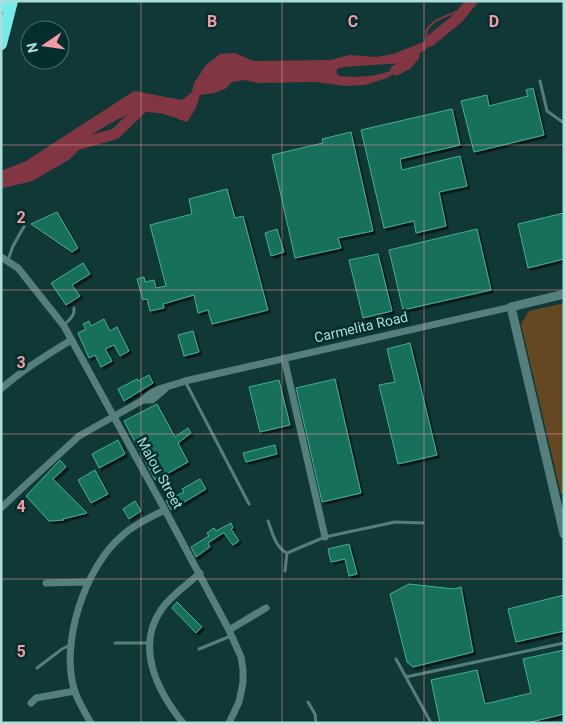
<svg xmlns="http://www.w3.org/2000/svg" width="565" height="724" font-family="Roboto,sans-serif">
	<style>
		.green { fill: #654822 }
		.water { fill: #823642 }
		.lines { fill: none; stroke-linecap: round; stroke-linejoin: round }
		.stream { stroke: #823642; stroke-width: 2 }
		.river { stroke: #823642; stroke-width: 11 }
		.building { fill: #16705b; stroke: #42b194; filter: url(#shadow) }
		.service { stroke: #547f7d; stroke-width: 3 }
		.minor { stroke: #547f7d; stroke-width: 7 }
		.tertiary { stroke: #547f7d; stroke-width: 9 }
		.motorway { stroke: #77ebe7; stroke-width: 12 }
		.grid { fill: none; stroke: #f49aa4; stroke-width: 1; stroke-opacity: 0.55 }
		.labels { text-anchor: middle; stroke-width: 5; stroke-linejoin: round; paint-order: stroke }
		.street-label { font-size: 14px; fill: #a9dedb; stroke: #042e2d }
		.grid-label { font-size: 16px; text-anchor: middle; font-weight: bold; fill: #f49aa4; stroke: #042e2d; stroke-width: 5; stroke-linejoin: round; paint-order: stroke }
	</style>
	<defs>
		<filter id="shadow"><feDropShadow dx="2.5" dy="2.5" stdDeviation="0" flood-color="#0009"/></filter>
	</defs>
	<rect width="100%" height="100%" fill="#103837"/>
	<path class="green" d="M564,303V493L561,494L521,324L529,311Z"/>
	<path class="water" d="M458,18L425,50L402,63L344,67L338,68L336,72L339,76C368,78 381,76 407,64L387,78L365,85L346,86L315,82L258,83L244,80L232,82L225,89L214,93L200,95L196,108L187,122L178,119L170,107L154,101L107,125L76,145L66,155L30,176L1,183V171L26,161L134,91L182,100L192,92L194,83L206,65L220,54L235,53L253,61L331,60L349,55L376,57L393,54L431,39Z"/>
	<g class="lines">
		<path class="stream" d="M426,43L427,29L435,21L467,7"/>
		<path class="river" d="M430,41L458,18L472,1
			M396,70L407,64L414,56
			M1,183L30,176L66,155L76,145L115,134L144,106L162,108L182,114L185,110"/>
	</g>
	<path class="building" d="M533,88L544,135L474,152L461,101L487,95L489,106L528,96L526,90Z
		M452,109L460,145L400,159L402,170L460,156L467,186L439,192L446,226L416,233L414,221L384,228L361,130Z
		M351,132L373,231L338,238L341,248L295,258L272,155L323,143L322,139Z
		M227,189L235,218L243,216L268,310L212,324L208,310L198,313L194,295L163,304L164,308L150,311L147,299L143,300L137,279L144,277L145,282L154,280L156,288L166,286L150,225L192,214L189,199Z
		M57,212L78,248L72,252L31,224Z
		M564,213V259L528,268L518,224Z
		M277,229L284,252L271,256L265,233Z
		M477,229L491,290L403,310L389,250Z
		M378,254L392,311L363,318L349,260Z
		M83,263L90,274L72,285L80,296L66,305L51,283Z
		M104,319L110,331L117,327L129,351L120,356L114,345L105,349L112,361L101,367L95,355L89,358L78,333L86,329L83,324L89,321L91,326Z
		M193,331L199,352L184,356L178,335Z
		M410,343L437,455L398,464L379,385L395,382L387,349Z
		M149,375L153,383L124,401L118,389L137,379L138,381Z
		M335,379L361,493L322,502L296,388Z
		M279,380L290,425L260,432L249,387Z
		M157,404L175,437L188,428L191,433L178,443L188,462L163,476L169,487L164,490L157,479L155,480L124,421Z
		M118,440L125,454L99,468L92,454Z
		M275,445L277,454L246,462L243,453Z
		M60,460L66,467L53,479L87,513L63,519L64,520L49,521L26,496Z
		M95,470L108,494L91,503L78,480Z
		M200,479L206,489L171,510L166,501L184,492L182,489Z
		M135,501L141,511L129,519L123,509Z
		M231,523L233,528L231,529L239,541L233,545L224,533H223L208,543L210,547L196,557L191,547L209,536L207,533L214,528L216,531Z
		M349,544L357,574L349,576L345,559L331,562L328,549Z
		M409,584L454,589L461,587L473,652L413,667L407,662L390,594Z
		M564,595V631L516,642L508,609Z
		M177,602L202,627L196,633L172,608Z
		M564,650V714L527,723H440L431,680L477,670L485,704L531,693L523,659Z"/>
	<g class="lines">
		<path class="service" d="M540,81L547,111L564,123
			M8,260L13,246L26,223
			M64,325C69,320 75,316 74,308
			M185,381L249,504
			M268,521C272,532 276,548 287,553L325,537L395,522L423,523
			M285,571L287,553
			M115,643H149
			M199,649L231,636
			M396,659L431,723
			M37,668L62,649L70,645
			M406,677L564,643
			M308,702L315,714L316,723"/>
		<path class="minor" d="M1,257L18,268L64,326L165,510L229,630L241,657L243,669V683L239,702L229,723
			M284,358L325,537
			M1,389C22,370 47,355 71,340
			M143,400H152L166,388
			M1,508L20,490L79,436L143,400C154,387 170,387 185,381L511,307
			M46,583L88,582
			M229,630L266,608
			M31,703L36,698L75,691
			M91,723C85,713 79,703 75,692C59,645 85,566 123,535C135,524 151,517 165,510
			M183,723C158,692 135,648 161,610C170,596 187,585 200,573"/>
		<path class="tertiary" d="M564,294L511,307L564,534"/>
		<path class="motorway" d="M1,6L3,1
			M1,44L12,1"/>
	</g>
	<path class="grid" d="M141,1V723M282,1V723M424,1V723M1,145H564M1,290H564M1,434H564M1,579H564"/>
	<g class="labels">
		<g class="street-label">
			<text transform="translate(361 327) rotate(-13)" y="5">Carmelita Road</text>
			<text transform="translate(160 473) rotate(61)" y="5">Malou Street</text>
		</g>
	</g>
	<g class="grid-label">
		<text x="212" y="27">B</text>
		<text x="353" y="27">C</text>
		<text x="494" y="27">D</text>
		<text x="21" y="223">2</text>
		<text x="21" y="368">3</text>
		<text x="21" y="512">4</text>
		<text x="21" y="657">5</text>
	</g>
	<rect width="565" height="724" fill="none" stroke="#a9dedb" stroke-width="5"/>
	<g transform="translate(45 45) rotate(257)"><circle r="24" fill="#042e2d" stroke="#467473"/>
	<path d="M0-4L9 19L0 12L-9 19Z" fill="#f49aa4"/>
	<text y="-8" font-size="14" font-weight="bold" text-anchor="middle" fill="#a9dedb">N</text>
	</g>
</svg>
